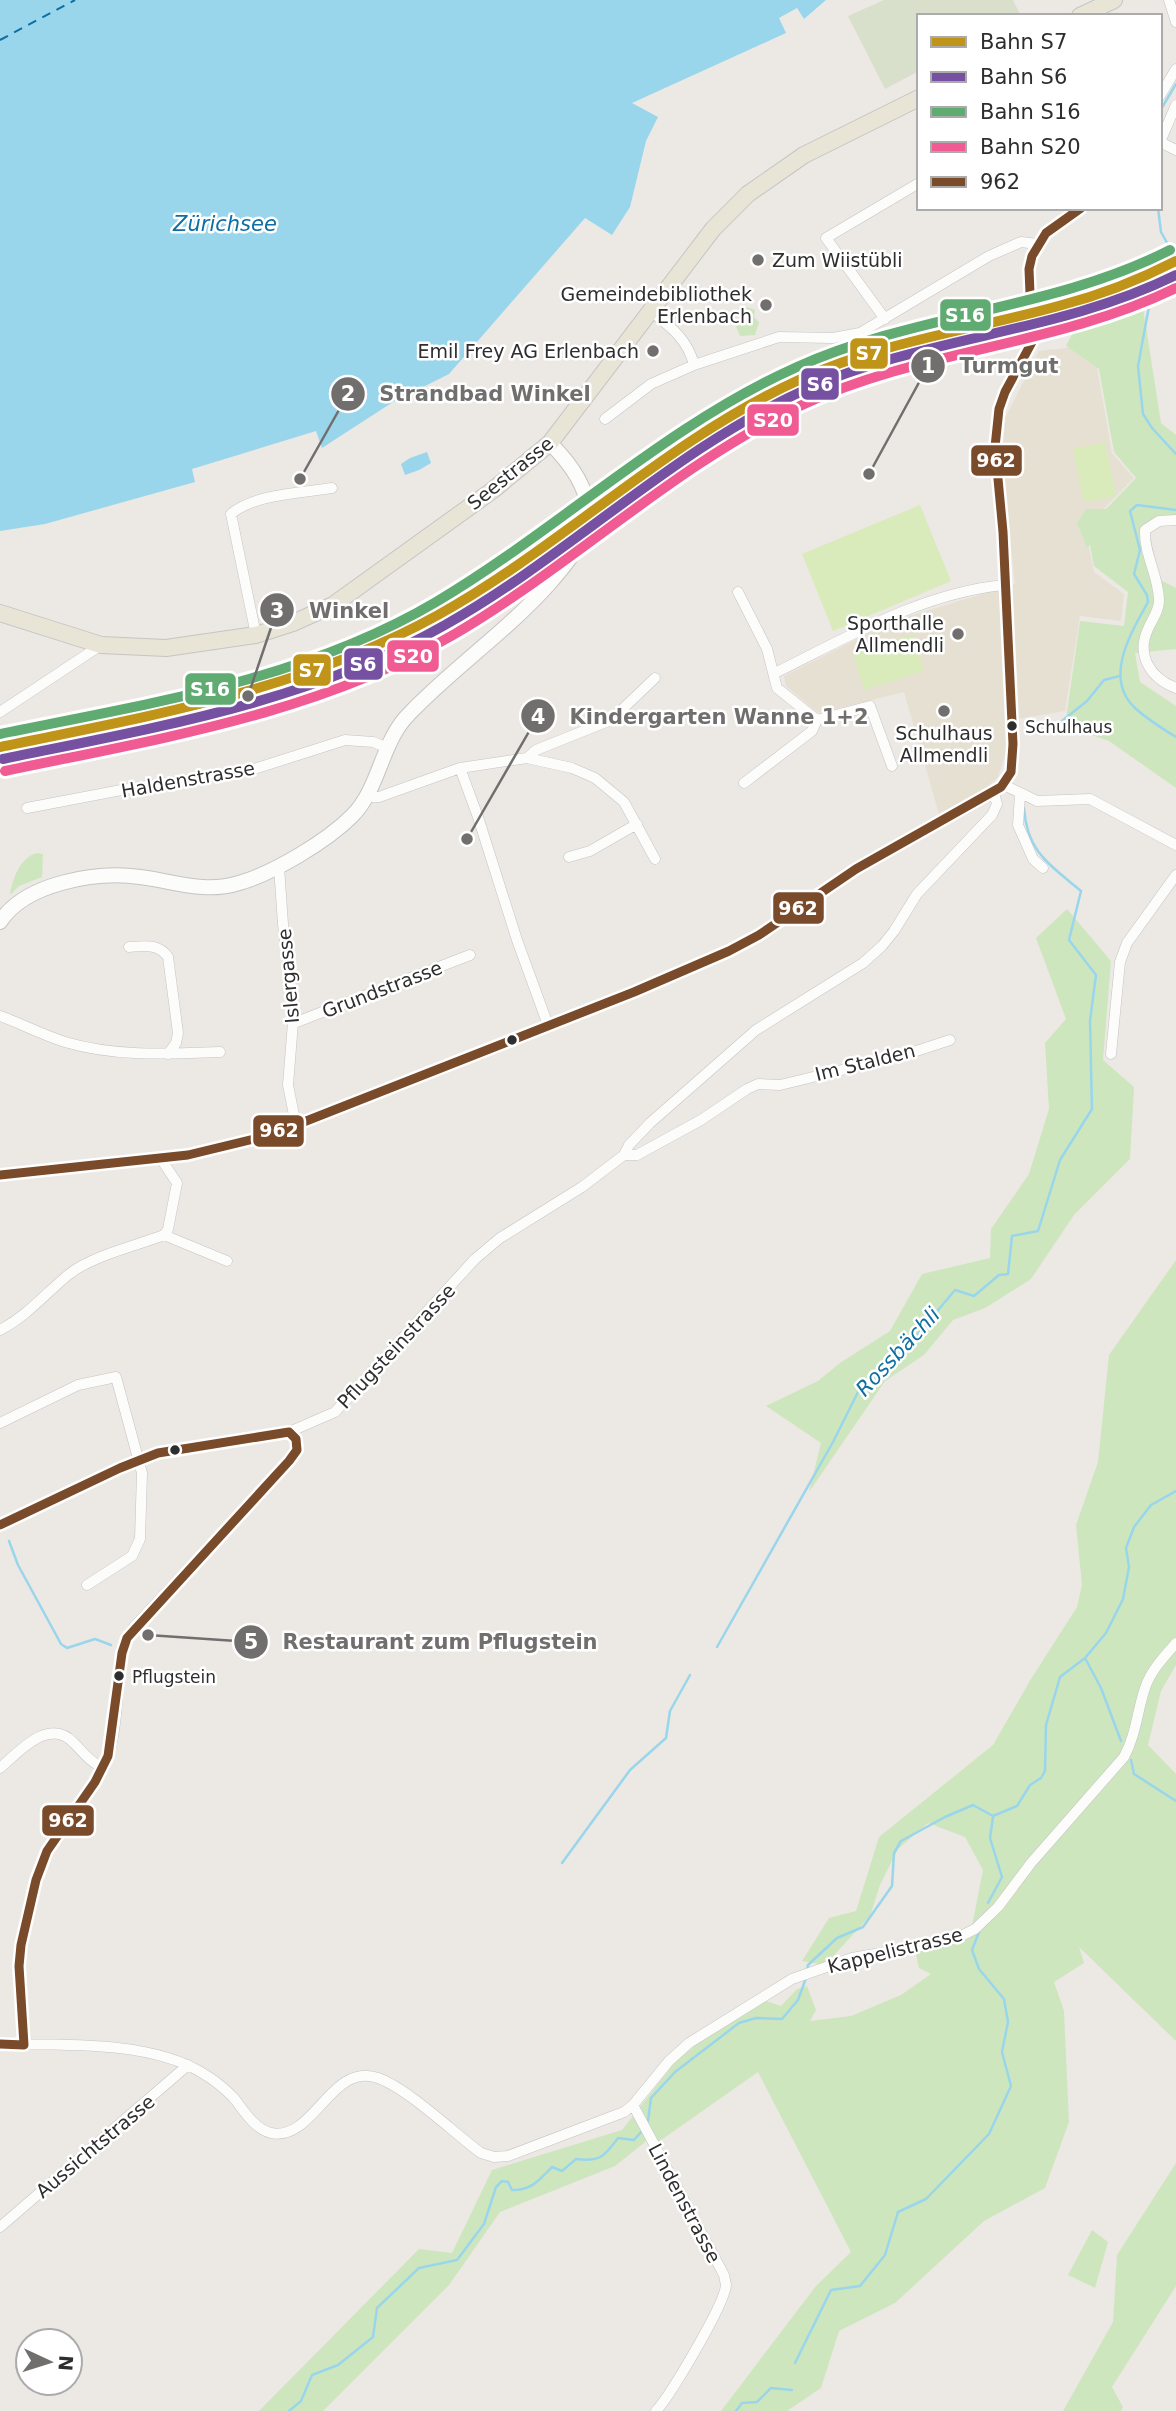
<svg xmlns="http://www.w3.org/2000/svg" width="1176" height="2411" font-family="'DejaVu Sans',sans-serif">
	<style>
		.education { fill: #e6e0d3 }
		.green { fill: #cee6be }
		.cemetery { fill: #d8e0cc }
		.pitch { fill: #d9eabb }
		.water { fill: #99d6ec }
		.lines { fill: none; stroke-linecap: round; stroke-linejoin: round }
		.stream { stroke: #99d6ec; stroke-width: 2.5 }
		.ferry { stroke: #0d6fa3; stroke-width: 2; stroke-dasharray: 9 7; stroke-linecap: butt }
		.street-casing { stroke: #c5c4c5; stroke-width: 11 }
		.secondary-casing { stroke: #c5c4c5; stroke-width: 16 }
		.primary-casing { stroke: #c6c5c4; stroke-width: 18 }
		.street { stroke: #fcfcfb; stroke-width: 10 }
		.secondary { stroke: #fcfcfb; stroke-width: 14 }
		.primary { stroke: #e8e4d6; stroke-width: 16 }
		.bus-1-casing { stroke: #fff; stroke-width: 14 }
		.bus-1 { stroke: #7a4b2a; stroke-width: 9 }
		.rail-1-casing { stroke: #fff; stroke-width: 16 }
		.rail-2-casing { stroke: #fff; stroke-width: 16 }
		.rail-3-casing { stroke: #fff; stroke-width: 16 }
		.rail-4-casing { stroke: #fff; stroke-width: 16 }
		.rail-1 { stroke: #c09319; stroke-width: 10 }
		.rail-2 { stroke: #7751a1; stroke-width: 10 }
		.rail-3 { stroke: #5fab72; stroke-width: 10 }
		.rail-4 { stroke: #f05b94; stroke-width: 10 }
		.poi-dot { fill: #706f6e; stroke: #fff; stroke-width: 2.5 }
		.bus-dot { fill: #2e2e2e; stroke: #fff; stroke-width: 2.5 }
		.labels { text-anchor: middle; stroke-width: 5; stroke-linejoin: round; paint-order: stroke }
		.bus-label { font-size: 17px; fill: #2e2e2e; stroke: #fff; text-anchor: start }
		.poi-label { font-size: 19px; fill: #2e2e2e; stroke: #fff; text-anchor: end }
		.street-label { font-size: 19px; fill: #2e2e2e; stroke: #fff }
		.water-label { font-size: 21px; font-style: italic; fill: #0d6fa3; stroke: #fff }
		.leader { fill: none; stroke: #706f6e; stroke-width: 2.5 }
		.callout-dot { fill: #706f6e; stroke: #fff; stroke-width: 2.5 }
		.mark-label { font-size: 21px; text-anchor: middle; font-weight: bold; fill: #fff }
		.callout-label { font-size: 21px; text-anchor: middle; font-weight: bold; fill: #706f6e; stroke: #fff; stroke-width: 5; stroke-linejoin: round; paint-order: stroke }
		.line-badge { stroke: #fff; stroke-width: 2.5 }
		.badge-label { font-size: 19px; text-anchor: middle; font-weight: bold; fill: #fff }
	</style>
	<rect width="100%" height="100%" fill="#ece8e4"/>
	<path class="education" d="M1093,345L1112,453L1134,478L1085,528L1094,572L1124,594L1121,621L1080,616L1065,711L1005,721L1006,752L998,777L984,790L939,814L904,692L818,713L786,686L784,676L893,621L1015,584L1002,467L1005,418L1039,351Z"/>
	<path class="green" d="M747,307L755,310L754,317L759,322L755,335L740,336L734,322Z
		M1143,308L1161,423L1176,435V515L1158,520L1144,547L1150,575L1176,588V649L1135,653L1140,682L1176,706V788L1109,741L1065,726L1080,621L1124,626L1128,592L1094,566L1090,545L1087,548L1077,523L1086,509H1106L1136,478L1114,452L1099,369L1066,346L1076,327Z
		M37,853L43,854L42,877L19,886L10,895C12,880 20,857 37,853Z
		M1067,909L1111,961L1103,1060L1134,1087L1130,1159L1074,1215L1031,1279L985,1308L953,1320L924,1355L885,1381L809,1492L821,1443L766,1406L818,1381L840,1363L890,1331L922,1274L990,1258L991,1229L1029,1174L1049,1109L1045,1043L1066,1019L1036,938Z
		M1176,1260V1665L1161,1691L1148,1745L1176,1774V2041L1079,1947L1084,1963L1054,1982L1064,2011L1069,2122L1045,2188L984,2221L895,2303L839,2331L821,2388L787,2411H721L816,2286L851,2252L758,2072L654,2145L648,2136L644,2143L615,2166L500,2212L449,2285L323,2411H259L419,2249L452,2253L492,2170L622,2130L676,2061L708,2035L766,2001L781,2006L797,1989L807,1986L816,2010L810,2021L851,2016L901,1995L931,1974L919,1968L914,1945L972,1926L983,1870L965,1837L928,1823L898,1849L880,1885L870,1916L825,1965L802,1961L829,1918L856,1911L879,1837L993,1745L1031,1679L1077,1607L1082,1585L1076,1525L1098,1462L1109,1355Z
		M1176,2163V2286L1112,2387L1123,2407L1121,2411H1063L1113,2322L1117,2255Z
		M1092,2230L1108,2242L1095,2288L1068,2275Z"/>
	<path class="cemetery" d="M884,0H1013L1021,16H919V71L885,89L848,16Z"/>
	<path class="pitch" d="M1105,442L1116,496L1084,502L1073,449Z
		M920,505L951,581L833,631L802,554Z
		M913,634L924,671L864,690L853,653Z"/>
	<path class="water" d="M0,0H826L804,19L797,8L779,18L786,33L632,103L658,117L646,141L630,207L612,235L585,218L449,374L393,402L322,448L316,431L192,469L195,482L45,524L0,531Z
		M427,452L431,463L419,470L405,475L401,464L410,458Z"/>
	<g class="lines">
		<path class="stream" d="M1160,111L1176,84
			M1158,208L1161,232L1175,257
			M1176,283L1157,291L1150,301L1138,366L1143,414L1152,428L1176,454
			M1176,510L1137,505L1130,511L1140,550L1134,574L1147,595L1148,602C1131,633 1103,678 1135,708C1147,719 1163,729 1176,737
			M1062,721L1087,701L1104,680L1120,676
			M9,1541L18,1565L61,1644L67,1648L95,1639L111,1645
			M717,1647L833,1442L861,1386L898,1358L955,1290L974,1296L999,1275L1008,1274L1012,1236L1038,1231L1060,1160L1092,1109L1090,1021L1096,975L1069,940L1081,891C1049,864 1027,852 1024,808
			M1085,1658L1101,1688L1121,1741
			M1131,1760L1134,1774L1176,1801
			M562,1863L630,1770L666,1738L670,1711L690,1675
			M988,1903L1002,1877L990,1838L993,1817
			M807,1971L808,1965L837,1938L863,1927L892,1886L894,1853L901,1841L945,1817L973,1805L993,1816L1017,1806L1030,1785L1041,1778L1045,1771L1046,1725L1060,1677L1085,1658L1106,1633L1123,1599L1129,1567L1126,1548L1134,1527L1151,1505L1176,1491
			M648,2121L651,2098L675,2072L739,2023L756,2018L782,2019L798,2000L806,1978
			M795,2363L831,2290L860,2286L885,2255L898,2212L926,2199L989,2134L1011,2086L1002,2052L1008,2022L1004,1999L979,1969L972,1950L979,1932
			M289,2411L301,2401L312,2375L338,2365L373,2337L377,2308L419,2268L457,2260L484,2224L496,2187L502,2181L508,2182L512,2190C531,2191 539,2180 552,2167L562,2171L576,2159C600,2162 604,2157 618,2138L634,2140L641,2132
			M736,2411L742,2403L757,2402L771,2388L792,2390"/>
		<path class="ferry" d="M0,40L75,0"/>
		<defs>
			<path id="street" d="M1169,0L1176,22
				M1160,96L1176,69
				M1160,142L1176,105
				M1160,142L1176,150
				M885,319L826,238L919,183
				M694,365L779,337L833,338L860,333L989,256L1021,242L1037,244
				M605,419L651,384L694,365C688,340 671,327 652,312
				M1176,520L1159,521L1145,530C1144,554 1158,575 1159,599C1160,609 1152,620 1148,629C1136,655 1150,678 1176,688
				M738,592L767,649L777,688L817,720
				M256,635L231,514C254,494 302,493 332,488
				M775,673C848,637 922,593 1004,585
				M0,712L101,645
				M817,720L870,706L892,766
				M527,758L536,750L611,720L655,678
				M460,768L478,817L517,940L548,1025
				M744,783L812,731L817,720
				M1004,785L1037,801L1090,799L1176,845
				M1020,795L1018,825L1033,859L1043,868
				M366,797H379L460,768L527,758L572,768L595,778L624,802L655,859
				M27,808L132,788L248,771L345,740L373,742L388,748
				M569,857L590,851L637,824
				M279,867L283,924L294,1010L288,1085L296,1125
				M129,947C144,946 158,943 168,957L178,1033L176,1043L168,1054
				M0,1016C22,1024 43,1035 65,1042C115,1057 169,1054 220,1052
				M294,1023L470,955
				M1111,1054L1120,962L1127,943L1176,875
				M624,1155H637L701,1120L747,1089L758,1084L780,1085L904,1055L950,1040
				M161,1159L177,1183L168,1229L164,1235
				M0,1175L188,1155L254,1139L296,1125L634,992L729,951L759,935L856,869L994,793C1014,777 1013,768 1013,744L1003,532L995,447L999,409L1005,392L1032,342L1029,269L1032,256L1046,233L1081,208
				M164,1235L227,1261
				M0,1330C27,1316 45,1294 68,1275C91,1256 135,1246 164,1235
				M0,1423L78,1385L116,1377L142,1473L140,1539L132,1556L87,1585
				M0,1525L120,1468L158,1453L289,1432L335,1412L475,1259L500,1238L582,1187L624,1155L629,1145L650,1123L756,1030L863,963L882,946L894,931L917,894L992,815L997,804L994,793
				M0,1768C19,1752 49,1716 74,1743C84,1753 89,1761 103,1768
				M0,2044C61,2045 151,2040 204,2074C214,2080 224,2088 233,2097C243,2109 254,2129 271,2133C314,2142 331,2061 378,2078C407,2088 454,2133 481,2153L494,2157L508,2156L624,2112L633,2105L669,2061L689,2043L792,1979L852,1958L939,1943L961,1936L975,1929L998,1907L1031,1863L1124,1757C1136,1735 1137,1712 1145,1688C1151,1670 1164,1657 1176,1643
				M24,2045C22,2018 18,1991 19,1965C21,1926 37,1865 58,1832C74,1807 98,1786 108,1757C120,1720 115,1678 125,1641L134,1627L289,1461L297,1450L296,1439L289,1432
				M633,2105L724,2275C724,2276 726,2284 726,2285C725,2304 670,2396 656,2411
				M0,2227L188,2065"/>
			<path id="secondary" d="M0,922C25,883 96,871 140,877C174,881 204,894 239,883C274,873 327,841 352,816C380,788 381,742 409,714C453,668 506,632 549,584C564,567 579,549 586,527C595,495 571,464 550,443"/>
			<path id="primary" d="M1080,16L1114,0
				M0,613L101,645L166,648L256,635L293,623L333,605L493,490L550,443L713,229L748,194L804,155L919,98"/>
		</defs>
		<use href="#street" class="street-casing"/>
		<use href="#secondary" class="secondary-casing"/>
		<use href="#primary" class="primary-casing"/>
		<use href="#street" class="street"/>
		<use href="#secondary" class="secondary"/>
		<use href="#primary" class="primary"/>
		<defs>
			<path id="bus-1" d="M0,1175L188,1155L254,1139L296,1125L634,992L729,951L759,935L856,869L1001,787L1011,772L1013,744L1003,532L995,447L999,409L1005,392L1032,342L1029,269L1032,256L1046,233L1081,208
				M0,1525L120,1468L158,1453L289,1432L296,1439L297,1450L289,1461L127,1638L122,1653L108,1756L95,1782L47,1851L36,1880L21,1945L19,1966L24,2045L0,2044"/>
		</defs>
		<use href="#bus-1" class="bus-1-casing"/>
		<use href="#bus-1" class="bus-1"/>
		<defs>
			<path id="rail-1" d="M0,747C149,716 303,690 438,615C564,545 668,439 801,379C884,341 974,330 1062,305C1101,295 1139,280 1176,261"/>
			<path id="rail-2" d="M3,759C153,728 310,702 445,625C571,554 675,448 807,389C926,336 1059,333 1176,275"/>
			<path id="rail-3" d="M0,734C147,704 304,680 436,602C559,529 665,426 797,367C917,313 1052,310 1170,250"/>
			<path id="rail-4" d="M5,771C157,739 317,714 453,635C573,565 675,465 802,405C922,349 1057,346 1176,288"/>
		</defs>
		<use href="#rail-1" class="rail-1-casing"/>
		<use href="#rail-2" class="rail-2-casing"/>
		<use href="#rail-3" class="rail-3-casing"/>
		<use href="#rail-4" class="rail-4-casing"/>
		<use href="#rail-1" class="rail-1"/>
		<use href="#rail-2" class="rail-2"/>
		<use href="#rail-3" class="rail-3"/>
		<use href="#rail-4" class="rail-4"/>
	</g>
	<g class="poi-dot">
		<circle cx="758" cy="260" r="7"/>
		<circle cx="766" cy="305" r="7"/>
		<circle cx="653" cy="351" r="7"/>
		<circle cx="958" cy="634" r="7"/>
		<circle cx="944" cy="711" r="7"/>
	</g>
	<g class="bus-dot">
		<circle cx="1012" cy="726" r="6"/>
		<circle cx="512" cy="1040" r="6"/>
		<circle cx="175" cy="1450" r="6"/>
		<circle cx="119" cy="1676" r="6"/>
	</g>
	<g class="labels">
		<g class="bus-label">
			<text x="1025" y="733">Schulhaus</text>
			<text x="132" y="1683">Pflugstein</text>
		</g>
		<g class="poi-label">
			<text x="772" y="267" text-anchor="start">Zum Wiistübli</text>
			<text x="752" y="301">Gemeindebibliothek<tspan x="752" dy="22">Erlenbach</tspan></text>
			<text x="639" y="358">Emil Frey AG Erlenbach</text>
			<text x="944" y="630">Sporthalle<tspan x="944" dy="22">Allmendli</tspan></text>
			<text x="944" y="740" text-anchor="middle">Schulhaus<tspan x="944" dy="22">Allmendli</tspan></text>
		</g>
		<g class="street-label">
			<text transform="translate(510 473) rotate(-39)" y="7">Seestrasse</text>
			<text transform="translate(188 779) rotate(-10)" y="7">Haldenstrasse</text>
			<text transform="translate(288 976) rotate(-95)" y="7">Islergasse</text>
			<text transform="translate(382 989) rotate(-21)" y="7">Grundstrasse</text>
			<text transform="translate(865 1062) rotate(-14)" y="7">Im Stalden</text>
			<text transform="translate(396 1346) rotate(-47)" y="7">Pflugsteinstrasse</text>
			<text transform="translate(895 1950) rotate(-14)" y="7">Kappelistrasse</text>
			<text transform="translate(95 2146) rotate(-40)" y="7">Aussichtstrasse</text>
			<text transform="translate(685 2203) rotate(62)" y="7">Lindenstrasse</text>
		</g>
		<g class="water-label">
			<text x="225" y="231">Zürichsee</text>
			<text transform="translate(898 1352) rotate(-47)" y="7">Rossbächli</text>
		</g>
	</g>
	<path class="leader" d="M869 474L928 366M300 479L348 394M248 696L277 610M467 839L538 716M148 1635L251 1642"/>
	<g class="callout-dot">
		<circle cx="869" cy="474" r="7"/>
		<circle cx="300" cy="479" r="7"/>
		<circle cx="248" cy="696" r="7"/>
		<circle cx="467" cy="839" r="7"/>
		<circle cx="148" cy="1635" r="7"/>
		<circle cx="928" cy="366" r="18"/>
		<circle cx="348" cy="394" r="18"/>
		<circle cx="277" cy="610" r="18"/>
		<circle cx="538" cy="716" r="18"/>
		<circle cx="251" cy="1642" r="18"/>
	</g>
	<g class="mark-label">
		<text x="928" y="373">1</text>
		<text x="348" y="401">2</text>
		<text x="277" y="618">3</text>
		<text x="538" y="724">4</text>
		<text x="251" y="1649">5</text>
	</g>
	<g class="callout-label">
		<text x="1009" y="373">Turmgut</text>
		<text x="485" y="401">Strandbad Winkel</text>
		<text x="349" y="618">Winkel</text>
		<text x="719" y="724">Kindergarten Wanne 1+2</text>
		<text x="440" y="1649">Restaurant zum Pflugstein</text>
	</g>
	<g class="line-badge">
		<rect x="939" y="298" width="53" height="34" rx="7" fill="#5fab72"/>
		<rect x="849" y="337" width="40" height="33" rx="7" fill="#c09319"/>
		<rect x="800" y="367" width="40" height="34" rx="7" fill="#7751a1"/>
		<rect x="746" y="403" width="54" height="34" rx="7" fill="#f05b94"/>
		<rect x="970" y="444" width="53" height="33" rx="7" fill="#7a4b2a"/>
		<rect x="386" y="639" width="54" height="34" rx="7" fill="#f05b94"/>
		<rect x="343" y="647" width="41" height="34" rx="7" fill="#7751a1"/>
		<rect x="292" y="653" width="40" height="34" rx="7" fill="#c09319"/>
		<rect x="184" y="672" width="53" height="34" rx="7" fill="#5fab72"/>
		<rect x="772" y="891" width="53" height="34" rx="7" fill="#7a4b2a"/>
		<rect x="252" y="1114" width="53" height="34" rx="7" fill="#7a4b2a"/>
		<rect x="41" y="1804" width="54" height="33" rx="7" fill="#7a4b2a"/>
	</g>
	<g class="badge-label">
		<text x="965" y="322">S16</text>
		<text x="869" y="360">S7</text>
		<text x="820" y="391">S6</text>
		<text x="773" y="427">S20</text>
		<text x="996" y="467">962</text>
		<text x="413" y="663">S20</text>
		<text x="363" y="671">S6</text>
		<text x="312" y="677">S7</text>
		<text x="210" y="696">S16</text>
		<text x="798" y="915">962</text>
		<text x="279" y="1137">962</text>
		<text x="68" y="1827">962</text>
	</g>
	<rect x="917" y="14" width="245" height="196" fill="#ffffff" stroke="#ababab" stroke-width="2"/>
	<rect x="931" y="37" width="35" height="10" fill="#c09319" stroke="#ababab" stroke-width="2"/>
	<text x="980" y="49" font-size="21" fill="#2e2e2e">Bahn S7</text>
	<rect x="931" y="72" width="35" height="10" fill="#7751a1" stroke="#ababab" stroke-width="2"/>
	<text x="980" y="84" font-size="21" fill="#2e2e2e">Bahn S6</text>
	<rect x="931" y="107" width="35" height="10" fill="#5fab72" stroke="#ababab" stroke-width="2"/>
	<text x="980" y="119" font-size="21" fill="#2e2e2e">Bahn S16</text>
	<rect x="931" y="142" width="35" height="10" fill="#f05b94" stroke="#ababab" stroke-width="2"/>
	<text x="980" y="154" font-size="21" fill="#2e2e2e">Bahn S20</text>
	<rect x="931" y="177" width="35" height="10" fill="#7a4b2a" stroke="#ababab" stroke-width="2"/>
	<text x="980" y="189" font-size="21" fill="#2e2e2e">962</text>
	<g transform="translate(49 2362) rotate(94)"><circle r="33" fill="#ffffff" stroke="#ababab" stroke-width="2"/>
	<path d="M0-5L12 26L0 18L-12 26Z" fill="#706f6e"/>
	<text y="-10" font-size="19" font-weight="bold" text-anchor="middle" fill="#2e2e2e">N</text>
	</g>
</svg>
